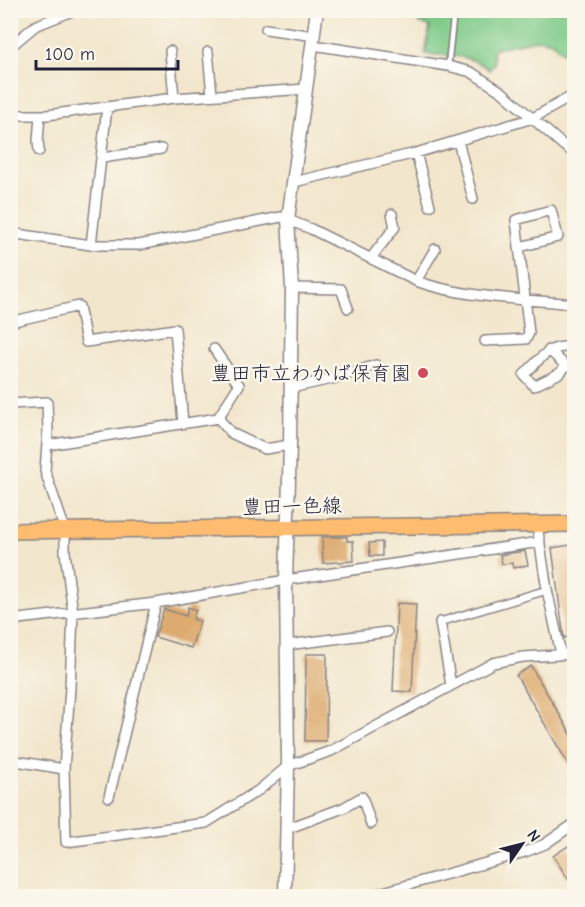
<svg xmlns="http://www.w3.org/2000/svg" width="585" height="907" font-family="'Comic Neue','Klee One',sans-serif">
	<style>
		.green { fill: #7fcb89; stroke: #507662; stroke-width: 1.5 }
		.building { fill: #ddab70 }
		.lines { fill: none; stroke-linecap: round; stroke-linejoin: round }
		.service-casing { stroke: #8a8484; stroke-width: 8 }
		.pedestrian-casing { stroke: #8a8484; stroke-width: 10 }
		.minor-casing { stroke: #8a8484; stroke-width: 12 }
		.tertiary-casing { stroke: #8a8484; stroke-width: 15 }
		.primary-casing { stroke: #8a8484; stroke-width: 18 }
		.service { stroke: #fff; stroke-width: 4.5 }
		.pedestrian { stroke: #fff; stroke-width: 7 }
		.minor { stroke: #fff; stroke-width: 9 }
		.tertiary { stroke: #fff; stroke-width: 12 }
		.primary { stroke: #fdbc70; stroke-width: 15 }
		.poi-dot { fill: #d1495b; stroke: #fbf7ec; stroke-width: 2 }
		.labels { text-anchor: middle; stroke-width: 5; stroke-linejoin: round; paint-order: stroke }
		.poi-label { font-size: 20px; fill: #22223b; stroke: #fbf7ec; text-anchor: end }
		.street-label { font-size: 20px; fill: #22223b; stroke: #fbf7ec }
	</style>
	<rect width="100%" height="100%" fill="#fbf7ec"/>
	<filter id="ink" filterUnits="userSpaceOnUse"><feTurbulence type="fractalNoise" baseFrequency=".0167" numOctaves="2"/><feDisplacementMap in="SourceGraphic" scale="12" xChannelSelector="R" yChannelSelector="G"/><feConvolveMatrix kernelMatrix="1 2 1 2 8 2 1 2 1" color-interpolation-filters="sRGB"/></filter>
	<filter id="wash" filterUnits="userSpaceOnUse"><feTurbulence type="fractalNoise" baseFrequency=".008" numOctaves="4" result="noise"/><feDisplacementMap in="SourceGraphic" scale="24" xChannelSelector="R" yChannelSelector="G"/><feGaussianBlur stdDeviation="1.35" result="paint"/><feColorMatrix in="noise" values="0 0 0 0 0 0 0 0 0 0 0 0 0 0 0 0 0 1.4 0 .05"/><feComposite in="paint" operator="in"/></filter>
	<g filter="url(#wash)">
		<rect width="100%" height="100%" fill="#f2e6cc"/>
		<path class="green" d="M420,11H574V63L552,42L540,39L493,49L494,64L489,70C472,54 447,56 425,54L430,26L418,23Z"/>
		<g id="blocks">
			<path class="building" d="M322,537H347V541H353L354,561L323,563Z
				M382,542V556H370L369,543Z
				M570,545L574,576V636L564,638L552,548Z
				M525,551L528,565L513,568L512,563L502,564L500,555Z
				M397,603L416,604L412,692L393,691Z
				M188,607L196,610L193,619L200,621L191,648L155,637L164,609L186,616Z
				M306,654H327L326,741H305Z
				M531,666L574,739V774L516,675Z
				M568,846L574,856V888L553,856Z"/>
		</g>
	</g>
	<g filter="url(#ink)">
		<use href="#blocks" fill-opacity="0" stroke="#8a8484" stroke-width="1.5"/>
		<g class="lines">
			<defs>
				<path id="service" d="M448,66L454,10"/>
				<path id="pedestrian" d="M440,622L547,590"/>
				<path id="minor" d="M266,29L315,36
					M313,45L448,66L471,72L502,92L563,145L574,153
					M10,47L35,26L75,10
					M170,51L174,98
					M208,52L212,95
					M10,115H47L174,98L307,89
					M458,141L473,199
					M39,151L38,141L40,115
					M416,153L430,206
					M102,158L161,149
					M294,182L416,153L533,118L574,95
					M10,233L91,245H139L281,217L311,229L416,281C463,298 524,299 574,304
					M91,245L107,107
					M371,258L395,227L392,214
					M416,281L435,249
					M292,288L341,289L348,308
					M10,322L79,306L86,342L175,329L183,423
					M485,341L526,339L529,333L516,220L551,210L558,237L520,247
					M214,349L239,385L218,418L231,433L265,449L290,445
					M549,350L566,366L560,373L534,386L524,375C540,359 549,343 574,348
					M291,388L336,378L376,365
					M10,404L47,402L48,429L45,471L65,530V552L73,613L70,688L64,769L66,842L206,823L259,790L288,766L331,751L493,663L523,657L574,654
					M48,445L218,418
					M537,525L547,590L561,654
					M10,620L156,603L286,580L540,542
					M440,622L451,685
					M287,645L387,632
					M10,760L64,769
					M109,797L156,603
					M286,829L343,808L362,797L371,824
					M369,896L525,852L545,844L574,824"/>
				<path id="tertiary" d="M285,896L288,766L286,580L290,445L292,288L288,219L317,10"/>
				<path id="primary" d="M10,531L574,524"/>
			</defs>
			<use href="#service" class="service-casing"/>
			<use href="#pedestrian" class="pedestrian-casing"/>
			<use href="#minor" class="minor-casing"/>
			<use href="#tertiary" class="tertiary-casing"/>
			<use href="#primary" class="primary-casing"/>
			<use href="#service" class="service"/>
			<use href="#pedestrian" class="pedestrian"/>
			<use href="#minor" class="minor"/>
			<use href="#tertiary" class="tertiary"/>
			<use href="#primary" class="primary"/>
		</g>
	</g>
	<circle class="poi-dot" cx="423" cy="373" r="6"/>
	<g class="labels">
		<g class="poi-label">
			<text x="411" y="380">豊田市立わかば保育園</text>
		</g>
		<g class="street-label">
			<text transform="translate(292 506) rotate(-1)" y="7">豊田一色線</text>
		</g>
	</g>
	<rect width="585" height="907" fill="none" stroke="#fbf7ec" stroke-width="36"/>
	<g transform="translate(522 844) rotate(55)" stroke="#fbf7ec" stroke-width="4.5" paint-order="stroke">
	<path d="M0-4.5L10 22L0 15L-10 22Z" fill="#22223b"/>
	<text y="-9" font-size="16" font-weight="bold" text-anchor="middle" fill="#22223b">N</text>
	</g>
	<path d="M36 60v9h142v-9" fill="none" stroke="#22223b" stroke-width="3"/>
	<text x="45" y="60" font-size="18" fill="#22223b" stroke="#fbf7ec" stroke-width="4.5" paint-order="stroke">100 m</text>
</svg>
